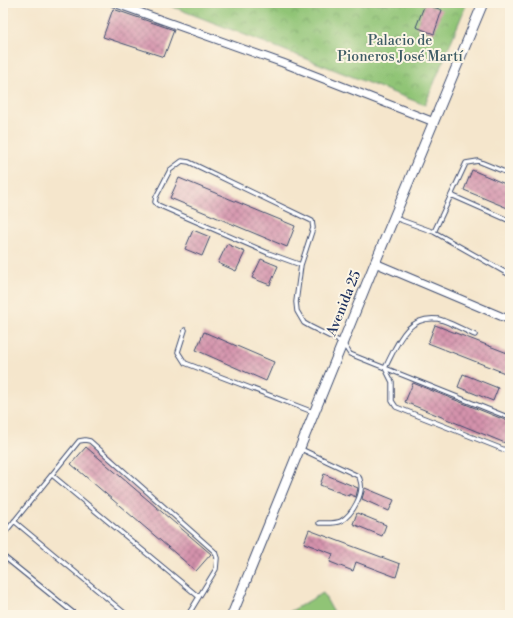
<svg xmlns="http://www.w3.org/2000/svg" width="513" height="618" font-family="'Libre Bodoni',serif">
	<style>
		.park { fill: url(#park-crowns); stroke: #567a6a }
		.pitch { fill: #90c476; stroke: #567a6a }
		.building { fill: url(#building-cross-hatch) }
		.lines { fill: none; stroke-linecap: round; stroke-linejoin: round }
		.service-casing { stroke: #3c4a6e; stroke-width: 5.5 }
		.minor-casing { stroke: #3c4a6e; stroke-width: 9 }
		.tertiary-casing { stroke: #3c4a6e; stroke-width: 11 }
		.service { stroke: #fff; stroke-width: 3.5 }
		.minor { stroke: #fff; stroke-width: 7 }
		.tertiary { stroke: #fff; stroke-width: 9 }
		.labels { text-anchor: middle; stroke-width: 4; stroke-linejoin: round; paint-order: stroke }
		.park-label { font-size: 14px; fill: #3e5c65; stroke: #fcf5e5 }
		.street-label { font-size: 14px; fill: #1b2f5e; stroke: #fcf5e5 }
	</style>
	<defs>
		<pattern id="park-crowns" width="20" height="18" patternUnits="userSpaceOnUse"><rect width="20" height="18" fill="#90c476"/><path d="M2 6a3 3 0 1 1 6 0M12 15a3 3 0 1 1 6 0" fill="none" stroke="#75a064"/></pattern>
		<pattern id="building-cross-hatch" width="8" height="8" patternUnits="userSpaceOnUse"><rect width="8" height="8" fill="#d492ac"/><path d="M0 0l8 8M0 8l8-8" fill="none" stroke="#ab788f"/></pattern>
	</defs>
	<rect width="100%" height="100%" fill="#fcf5e5"/>
	<filter id="ink" filterUnits="userSpaceOnUse"><feTurbulence type="fractalNoise" baseFrequency=".025" numOctaves="2"/><feDisplacementMap in="SourceGraphic" scale="8" xChannelSelector="R" yChannelSelector="G"/><feConvolveMatrix kernelMatrix="1 2 1 2 8 2 1 2 1" color-interpolation-filters="sRGB"/></filter>
	<filter id="wash" filterUnits="userSpaceOnUse"><feTurbulence type="fractalNoise" baseFrequency=".012" numOctaves="4" result="noise"/><feDisplacementMap in="SourceGraphic" scale="16" xChannelSelector="R" yChannelSelector="G"/><feGaussianBlur stdDeviation="0.9" result="paint"/><feColorMatrix in="noise" values="0 0 0 0 0 0 0 0 0 0 0 0 0 0 0 0 0 1.4 0 .05"/><feComposite in="paint" operator="in"/></filter>
	<g filter="url(#wash)">
		<rect width="100%" height="100%" fill="#f5e6cc"/>
		<path class="park" d="M163,3H467L425,105Z"/>
		<path class="pitch" d="M323,593L335,615H284Z"/>
		<g id="blocks">
			<path class="building" d="M425,4L442,10L434,34L416,27Z
				M113,9L174,30L164,57L103,37Z
				M472,170L510,186V209L464,190Z
				M179,178L295,226L287,247L170,198Z
				M193,230L210,237L202,256L185,249Z
				M227,244L245,252L236,271L218,263Z
				M261,259L278,266L270,285L252,278Z
				M435,325L510,354V375L428,343Z
				M204,332L274,362L266,381L196,350Z
				M463,374L498,388L493,401L458,387Z
				M413,383L510,422V445L405,402Z
				M86,447L211,554L196,571L71,464Z
				M324,474L358,488L356,497L349,494V496L320,485Z
				M365,488L394,500L389,511L362,499Z
				M357,513L386,525L382,536L353,524Z
				M309,530L400,564L396,577L356,562L353,571L330,562L333,554L304,543Z"/>
		</g>
	</g>
	<g filter="url(#ink)">
		<use href="#blocks" fill-opacity="0" stroke="#3c4a6e" stroke-width="1"/>
		<g class="lines">
			<defs>
				<path id="service" d="M451,195L510,221
					M395,218L434,232L510,275
					M434,232L466,163L478,161L510,174
					M301,265L268,253L158,205L155,202L156,197L170,170L182,161L189,162L312,221L313,228L301,265L296,302L297,311L304,323L311,327L343,343L350,354L510,418
					M185,330L178,352L185,363L313,412
					M385,368L392,382V401L396,407L510,452
					M385,368C397,345 406,315 438,319C447,321 466,331 475,335
					M301,449L356,475C358,476 360,478 360,480C365,493 352,515 341,521C335,524 326,523 319,523
					M52,475L199,597
					M14,521L127,615
					M3,535L79,441L85,440L90,441L215,552L217,558L216,569L188,615
					M3,556L76,615"/>
				<path id="minor" d="M114,3L283,63L434,122
					M375,263L510,320"/>
				<path id="tertiary" d="M232,615L375,263L483,3"/>
			</defs>
			<use href="#service" class="service-casing"/>
			<use href="#minor" class="minor-casing"/>
			<use href="#tertiary" class="tertiary-casing"/>
			<use href="#service" class="service"/>
			<use href="#minor" class="minor"/>
			<use href="#tertiary" class="tertiary"/>
		</g>
	</g>
	<g class="labels">
		<g class="park-label">
			<text x="400" y="45">Palacio de<tspan x="400" dy="16">Pioneros José Martí</tspan></text>
		</g>
		<g class="street-label">
			<text transform="translate(343 303) rotate(-68)" y="5">Avenida 25</text>
		</g>
	</g>
	<rect width="513" height="618" fill="none" stroke="#fcf5e5" stroke-width="16"/>
</svg>
